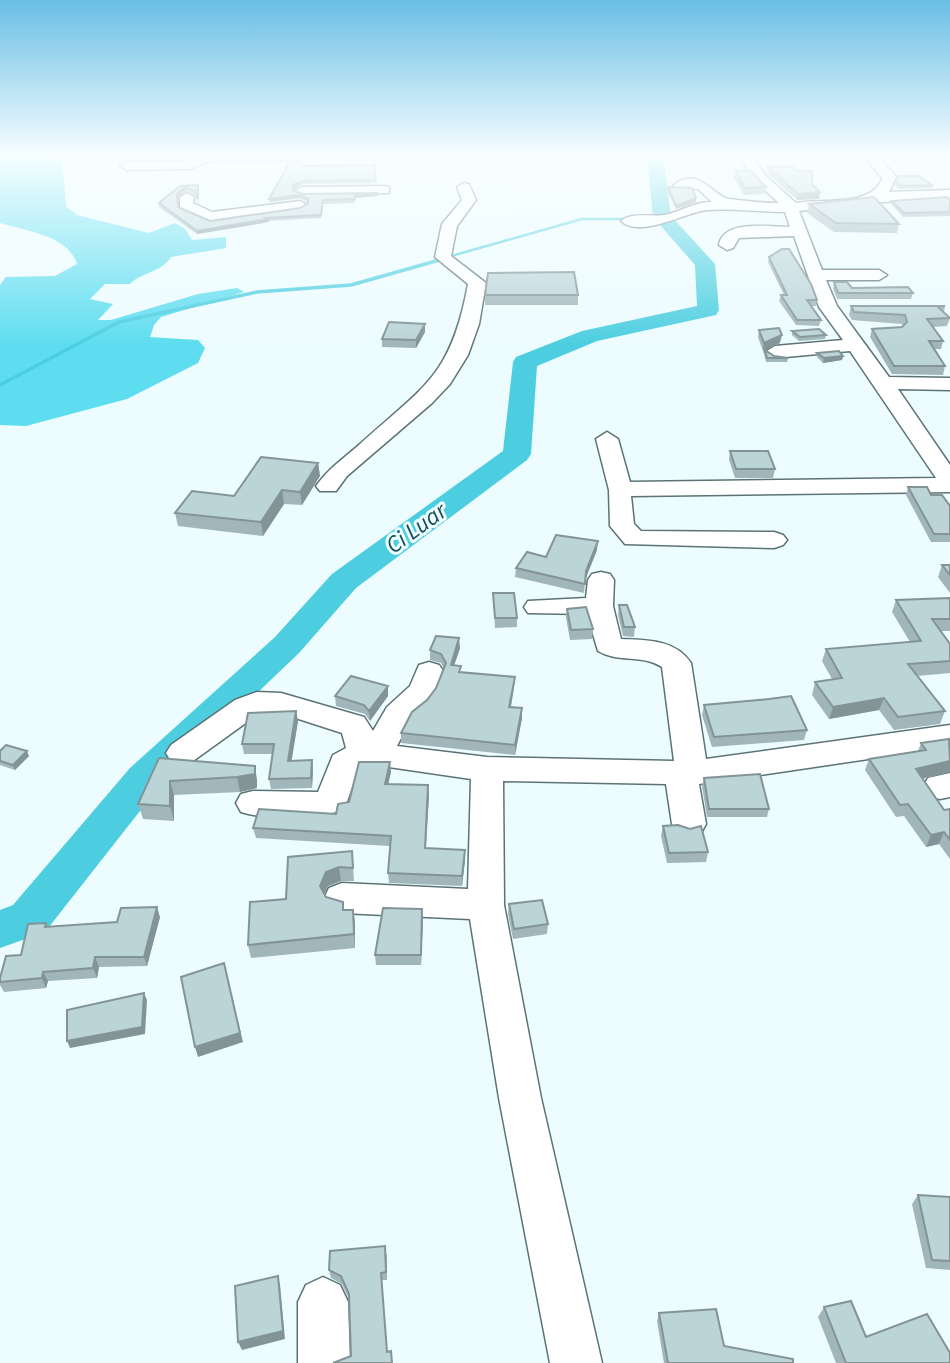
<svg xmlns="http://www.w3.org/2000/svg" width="950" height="1363" font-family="'Source Sans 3',sans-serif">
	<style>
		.forest { fill: #5eddf0 }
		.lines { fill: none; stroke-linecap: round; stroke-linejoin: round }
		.stream-far1 { stroke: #4ccee0; stroke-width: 2.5 }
		.stream { stroke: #4ccee0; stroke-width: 3.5 }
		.river { fill: #4ccee0; fill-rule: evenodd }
		.minor-casing { stroke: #5c7376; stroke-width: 3 }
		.minor { fill: #fff; fill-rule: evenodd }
		.wall { fill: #a1b6ba }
		.shaded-wall { fill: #839497 }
		.building { fill: #bbd4d8; stroke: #839497; stroke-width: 2 }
		.labels { text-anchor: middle; stroke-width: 6; stroke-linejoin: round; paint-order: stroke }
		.water-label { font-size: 24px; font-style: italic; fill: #174e56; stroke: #edfcff }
	</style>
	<rect width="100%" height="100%" fill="#edfcff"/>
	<path class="forest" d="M0,154H62L66,206L77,215L149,233L175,223L185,229L192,240L226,237V248L171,257C159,274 143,271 130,284H105L90,299L113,304L98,320H111L198,294L237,288L244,292L161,317L154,325L150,337L198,340L205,348L198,363L127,399L26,426L0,425V285L6,277L55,276L77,264C68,235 25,231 0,223Z"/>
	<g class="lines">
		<path class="stream-far1" d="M437,260L582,219H630"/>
		<path class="stream" d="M0,385L119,322L257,292L351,285L443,259"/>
		<path class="river" d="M647,154H663L671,216L715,264L719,310L716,315L597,341L537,366L531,454L527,460L356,588L299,653L158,788L45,932L0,948V910L13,905L130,768L275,637L332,574L503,451L513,362L516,357L582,331L697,306L695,265L653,217Z"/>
		<defs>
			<path id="minor" d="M201,154H312L311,159L369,158L376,162L369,166L306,167L299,163L302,160L211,161L189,169L127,170L120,166L127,162L187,161Z
				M737,154H750L766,176L796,203C820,198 873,208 882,178L862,154H875L894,174L896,177L889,192L950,190V198C899,200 850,204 799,211L822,270H879L887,275L879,280H826L837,306L889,377L950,378V390L898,389L950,465V492L631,496L634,524L641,531L774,532L783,535L787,540L783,545L774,548L625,544L610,526L609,490L596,439L607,432L618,439L630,482L936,478L850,351L775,358L765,352L775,346L843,340L819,307L794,236L739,238L733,248L727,250L719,245C723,219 770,227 790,227L785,212C760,212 732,208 707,210C686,212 640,239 621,221C631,212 651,217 664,215C681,212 695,201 712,202L698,189L676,188L674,185C698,165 714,197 729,199C746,201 761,203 779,203L756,182Z
				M464,183L469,184L476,200L457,226L451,256L486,283L479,324L468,355L450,384L432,403L347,476L336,491H320L316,486C329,468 343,459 359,445C424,386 451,377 468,284L435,257L442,224L462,200L457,187Z
				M384,186L389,187V193L302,195L295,191L302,187Z
				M187,193L194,197L193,203L212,212L300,201L307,205L300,209L210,222L180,208V197Z
				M601,572L610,574L614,580L613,606L621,639C646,640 675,639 691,663L706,759L950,725V747L699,784L706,824L701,833L689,837L677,833L672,824L666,784L503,781L504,905L541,1098L602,1363H550L499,1098L470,919L342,913L329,908L324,898L329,888L342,883L468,889L471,779L368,764L358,770L344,810C314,819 272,821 241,812L236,803L241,794L253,791L318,792L333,755L346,748L342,733L280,713L261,712L193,761L182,764L171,761L166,753L171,745L235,700L257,692L281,693L364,717L373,731L387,707L410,686L419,665L429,662L439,665L444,672L434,697L410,720L397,746L487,757L674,761L662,667C642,654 618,663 598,651L587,614L528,613L524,607L528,601L586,598L588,580L592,574Z
				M950,773V797L940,799L928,796L923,787L928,778Z
				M323,1277L340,1285L348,1302L350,1363H298V1302L306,1285Z"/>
		</defs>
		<use href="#minor" class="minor-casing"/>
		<use href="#minor" class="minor"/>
	</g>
	<path class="wall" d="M314,154H353V156H314Z
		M374,165L376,183L302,184L294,189V190L302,194L378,196L355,198V203L323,204L321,218L268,221L269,222L197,234L159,207V203L180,186L198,185V203L195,195L186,191L177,197L179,207L210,221L300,208L308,204V203L300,198L269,202L306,166Z
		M768,167L820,192L819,199L797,200L767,173Z
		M735,171L766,187L765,194L744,195L734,178Z
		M896,182L932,185V188L899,189L895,186Z
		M668,187L696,202L676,209L667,191Z
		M950,200V216L903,217L891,204L892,201Z
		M809,204L899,224L897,233L834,232L807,213Z
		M769,257L817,300L816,306H811L821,320L819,326L796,325L779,301L781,295H784L768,262Z
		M834,282L852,288L913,293L911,299H837L833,289Z
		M485,295H578V305H485Z
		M851,306H945L944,312L950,318L947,326L933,327L943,341L941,349H935L945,366L943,375L892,374L870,337L872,329L902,327V324L852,320L849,315Z
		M425,324V332L416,348L382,347V339Z
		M759,330L780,343L763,351L758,337Z
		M792,331L826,335L825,339L799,341L792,335Z
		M765,350L774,356L788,358L787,362H766L764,354Z
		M817,353L843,356L842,360L823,363L817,357Z
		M730,451L775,469L773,478H735L729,460Z
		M318,463L320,476L302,505L284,504L263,536L178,526L175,513L234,496Z
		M908,487L931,495L950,506V542H931L906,495Z
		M597,550L585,580L584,593L515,577L516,568L546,557Z
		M942,565H950V593L938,577Z
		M493,593L517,618V627L495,628Z
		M950,598V631H941L950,644V673L917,676L945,711L940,724L894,730L879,710L829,719L812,695L815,682L832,679L822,661L826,649L910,642L892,612L896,600Z
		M619,605L635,627L634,637L623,636L618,615Z
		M567,609L593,629L592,639L570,640L566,618Z
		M460,648L454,665L461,673L514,687L511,707L522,718L515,755L401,743V733L436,688L444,669L441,663L430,660V650Z
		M335,696H388L370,721L365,714L336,706Z
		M704,705L807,730L804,740L712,747L702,715Z
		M296,711L298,721L291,761L313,770L312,788L271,789L269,779L272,754H244L242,744Z
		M921,743L950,772L922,779L944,810L950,809V859L939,844L926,847L904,816L896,817L865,770L869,759L918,751Z
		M0,751L29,756L15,770L0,765Z
		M159,758L257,780V788L240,792L174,795V821L143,819L138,804Z
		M391,772L388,784L429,795L426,848L465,860L462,886L389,883L388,873L390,846L256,838L253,828L336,814L349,802Z
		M704,778L769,809L767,817H707L702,786Z
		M663,826L708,852L706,862L667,863L661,836Z
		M352,851L354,881H341L328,886L324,894L326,897L344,910H353L355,923V948L251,958L248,945L286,899Z
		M509,904L548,924L547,934L513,939L508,914Z
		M160,917L147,966L99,967L97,978L48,981L46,988L4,992L0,985V978L48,927L117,922Z
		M423,919L421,965H376L375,955Z
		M918,1195L950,1197V1270L926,1268L912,1204Z
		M387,1254V1280H382L351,1356L349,1299L342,1284L331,1278L329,1270Z
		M824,1307L866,1337L950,1363H836L818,1317Z
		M659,1313L724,1346L793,1363H664L657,1321Z"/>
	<path class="shaded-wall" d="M302,181V184L294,189L293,185Z
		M185,187L186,191L177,197V194Z
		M820,192L819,199L797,200L798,194Z
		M378,193V196L355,198L354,194Z
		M299,195L300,198L269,202V199Z
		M696,198V202L676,209V206Z
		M268,219L269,222L197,234V231Z
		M425,324V332L416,348V340Z
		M782,335L780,343L763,351L764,343Z
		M843,356L842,360L823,363L824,358Z
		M318,463L320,476L302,505L300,492Z
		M282,490L284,504L263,536L261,522Z
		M598,541L597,550L585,580L584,593L586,571Z
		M459,638L460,648L451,675V665Z
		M515,677L514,687L509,717V707Z
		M388,686V696L370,721L369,711Z
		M884,698L879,710L829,719L833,707Z
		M522,708V718L515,755V745Z
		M296,711L298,721L290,771L288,761Z
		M27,751L29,756L15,770L13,765Z
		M312,760L313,770L312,788L311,778Z
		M950,761V772L911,781L916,769Z
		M390,762L391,772L386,794L385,784Z
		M255,766L257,780V788L240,792L237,777Z
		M170,781L174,795V821L170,806Z
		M428,785L429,795L425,858V848Z
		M944,832L939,844L926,847L931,835Z
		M465,850V860L462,886V876Z
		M339,867L341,881L328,886L322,899L320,886L326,872Z
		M157,907L160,917L147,966L144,957Z
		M422,909L423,919L421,965V955Z
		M353,910L355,923V948L354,934Z
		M95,957L99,967L97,978L93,968Z
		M224,963L243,1042L198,1057L195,1047Z
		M43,972L48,981L46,988L42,978Z
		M144,993L147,1000L145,1034L70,1048L67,1041Z
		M278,1276L280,1285L285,1339L242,1350L238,1342Z"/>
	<path class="building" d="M291,160L306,166L374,165L376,180L302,181L293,185V190L302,194L378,193L354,194L355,199L323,200L321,215L266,218L268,219L197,231L159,203L180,186L198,185V199L195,191L185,187L177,194L178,207L210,221L300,208L308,204V199L299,195L269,199Z
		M792,166L797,171H812V184L820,192L798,194L768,167Z
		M735,171H751L766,187L745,188Z
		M899,176H919L932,185L900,186L896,182Z
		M668,187L692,188L696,198L676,206Z
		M874,197L899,224L836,223L809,204Z
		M947,197L950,200V212L904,213L892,201Z
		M782,249H789L811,284L817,300H807L821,320H797L781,295H787L769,257Z
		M574,272L578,295H485L488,273Z
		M834,282H847L852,288L908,287L913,293H838Z
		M851,306H945L938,307L950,318L927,319L943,341H929L945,366H894L872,329L902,327L907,322L905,315L854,312Z
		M389,322L425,324L416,340L382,339Z
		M779,328L782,335L764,343L759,330Z
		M819,329L826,335L800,337L792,331Z
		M765,350L774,356L788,358H767Z
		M839,351L843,356L824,358L817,353Z
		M730,451H768L775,469H736Z
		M261,457L318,463L300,492L282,490L261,522L175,513L192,491L234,496Z
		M908,487H927L931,495H942L950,506V534H934Z
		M556,535L598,541L586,571L585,584L516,568L527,552L546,557Z
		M942,565H950V575Z
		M493,593H514L517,618H495Z
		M950,598V619H932L950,644V661L908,664L945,711L898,717L884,698L833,707L815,682L842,678L826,649L921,641L896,600Z
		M619,605H627L635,627H624Z
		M586,607L593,629L571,630L567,609Z
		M436,636L459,638L451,665L461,666L459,672L515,677L509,707L522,708L515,745L401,733L412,712L427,700L436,688L446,663L441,654L430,650Z
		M351,676L388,686L369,711L364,705L335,696Z
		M791,696L807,730L714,737L704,705L769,699Z
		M296,711L288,761L312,760L311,778L269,779L274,744H242L248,713Z
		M949,739L950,761L916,769L944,810L950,809V840L944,832L931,835L908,804L900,805L869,759L926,750L921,743Z
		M6,745L27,751L13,765L0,761V751Z
		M159,758L255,766V774L237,777L170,781V806L138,804Z
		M359,762H390L385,784L428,785L425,848L465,850L462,876L388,873L391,836L253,828L259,809L336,814L338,804L349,802Z
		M760,774L769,809H709L704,778Z
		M678,825L690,829L701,826L708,852L669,853L663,826Z
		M352,851L353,868L339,867L326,872L320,886L326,897L343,902V910H353L354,934L248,945L250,902L286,899L288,857Z
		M542,900L548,924L514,929L509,904Z
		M157,907L144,957H95L93,968L43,972L42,978L0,982V978L6,956L21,955L28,924L46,923L45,927L117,922L121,908Z
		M383,908L422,909L421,955H375Z
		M224,963L240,1033L195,1047L181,977Z
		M144,993L142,1027L67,1041V1010Z
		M918,1195L950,1197V1261L932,1260Z
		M385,1246L386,1272L381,1273L387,1352L391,1351L392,1363H333L351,1356L349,1294L341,1276L329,1270L330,1251Z
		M278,1276L283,1331L238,1342L235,1286Z
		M851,1301L866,1337L927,1314L950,1353V1363H846L824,1307Z
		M716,1309L724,1346L793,1359V1363H668L659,1313Z"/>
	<linearGradient id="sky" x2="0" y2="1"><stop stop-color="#69bee5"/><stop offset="0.45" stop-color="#f7feff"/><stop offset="1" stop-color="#f7feff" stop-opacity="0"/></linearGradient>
	<rect width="950" height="345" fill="url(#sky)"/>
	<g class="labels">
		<g class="water-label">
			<text transform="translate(416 528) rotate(-36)" y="8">Ci Luar</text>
		</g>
	</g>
</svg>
